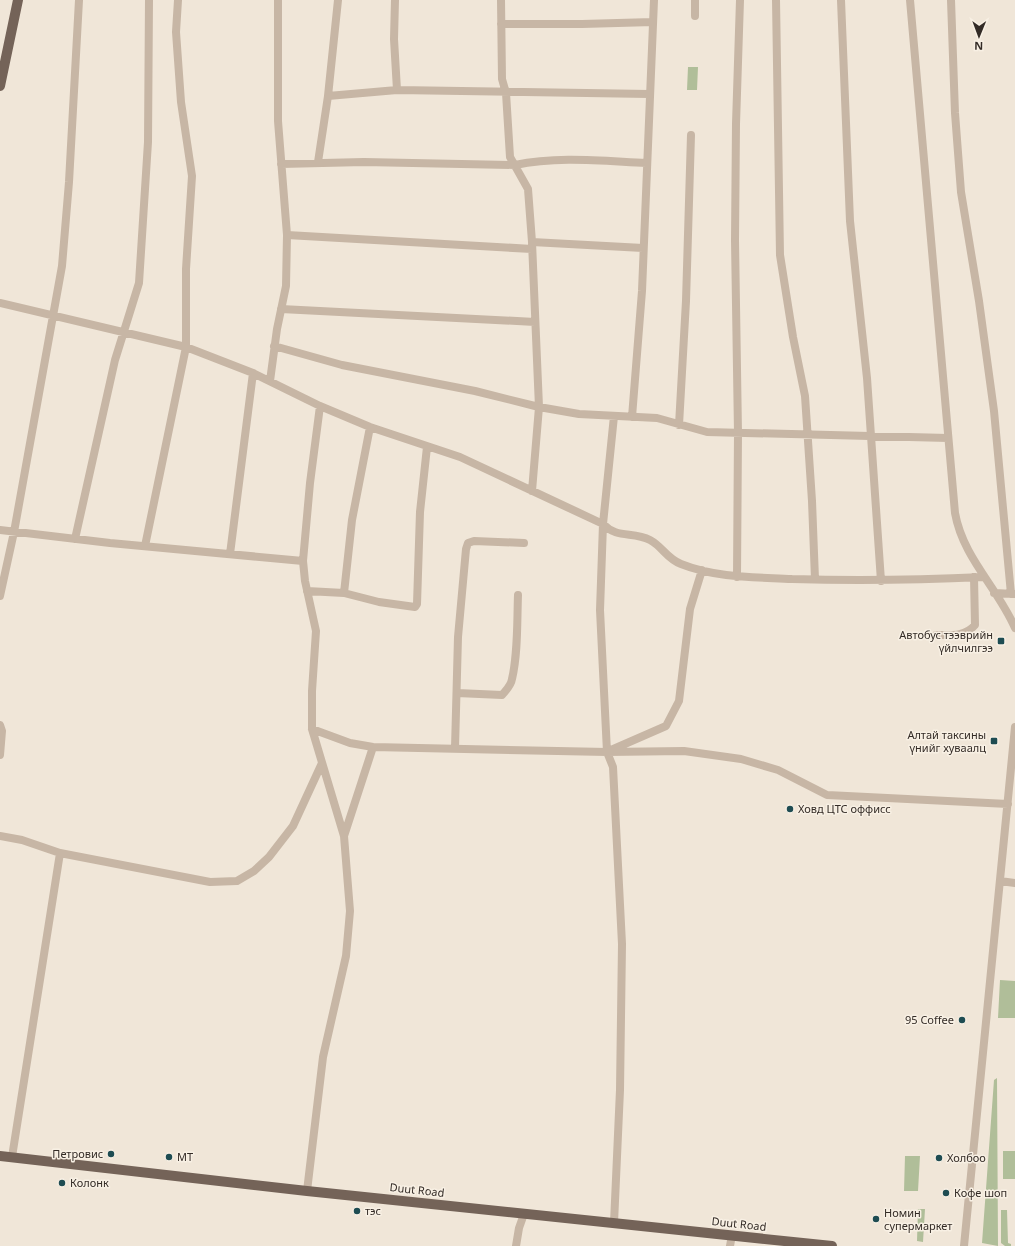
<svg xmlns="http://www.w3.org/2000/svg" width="1015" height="1246" font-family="'Noto Sans',sans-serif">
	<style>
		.green { fill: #b0be99 }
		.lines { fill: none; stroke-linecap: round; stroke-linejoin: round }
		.minor { stroke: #c7b6a5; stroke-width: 8 }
		.major { stroke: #746358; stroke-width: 10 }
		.poi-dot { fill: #1e4c52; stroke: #f8f0e4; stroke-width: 1.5 }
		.labels { text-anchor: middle; stroke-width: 3; stroke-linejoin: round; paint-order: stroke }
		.poi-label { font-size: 11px; fill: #332b26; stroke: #f8f0e4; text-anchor: start }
		.street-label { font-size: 11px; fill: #332b26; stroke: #f8f0e4 }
	</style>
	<rect width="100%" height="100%" fill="#f0e6d8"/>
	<path class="green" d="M688,67H698L697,90H687Z
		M1000,980L1015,981V1018H998Z
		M997,1078L998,1246L982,1243L994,1080Z
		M1003,1151H1015V1179H1003Z
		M905,1156H920L918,1191H904Z
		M918,1209H925L923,1242L917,1241Z
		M1001,1210H1007L1008,1243L1011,1244V1246H1005L1001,1243Z"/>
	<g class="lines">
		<path class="minor" d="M395,0L394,39L397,90
			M501,0L502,79L506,93L510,157L528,189L532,242L539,407L532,491
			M776,0L780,255L793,337L805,396L812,501L815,579
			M841,0L850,221L867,378L881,581
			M910,0L955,513C963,558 998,588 1015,628
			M951,0L955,113L961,192L979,301L994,411L1011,594
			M695,16V0
			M501,24H582L653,22
			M328,96L397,90L649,94
			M318,162L328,96L338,0
			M281,164L364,162L515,165C558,156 602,161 646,163
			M287,235L532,249
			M532,242L643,248
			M0,303L186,347L253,373L320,406L370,427L460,457L603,524C617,539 633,531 650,540C663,547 666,558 681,564C716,578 755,577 792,579C856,581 920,580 984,577
			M281,309L535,322
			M274,346L342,365L475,391L539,407L579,414L657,418L707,432L948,438
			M270,381L277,329L286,286L287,235L278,121V0
			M632,417L642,291L654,0
			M679,425L686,301L691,135
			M0,530L110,543L303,561
			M75,539L115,360L139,283L148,142L149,0
			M145,546L186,347V269L192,176L181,102L176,32L178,0
			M230,554L253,373
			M737,577L738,433L735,240L736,124L740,0
			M307,591L344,593L352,520L370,427
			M344,593L379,602L415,607L417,604L420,512L427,447
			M994,593L1015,594
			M0,596L14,532L62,266L69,182L79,0
			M936,635C950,635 965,637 975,625L974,577
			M457,693L502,695C506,690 511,686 512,679C518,654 517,622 518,595
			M0,725L2,731L0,755
			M312,729L350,743L373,747L607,752L684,751L741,759L778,770L827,795L1008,804
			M455,748L458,637L466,549L468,543L474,541L524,543
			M611,750L666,726L679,701L690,609L702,570
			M0,836L22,840L60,853L210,882L237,881L254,871L269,857L293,826L322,763
			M344,836L373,747
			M1000,881L1015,883
			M12,1157L60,853
			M307,1191L323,1057L346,956L350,911L344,836L312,729V691L316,631L305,581L303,561L310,483L320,406
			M614,1223L620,1090L622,944L613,767L607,752L600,610L603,524L614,416
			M516,1246L519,1228L524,1214
			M730,1246L732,1235
			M964,1246L1015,727"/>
		<path class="major" d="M0,86L18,0
			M0,1156L307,1191L832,1246"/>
	</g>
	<g class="poi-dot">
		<rect x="997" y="637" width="8" height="8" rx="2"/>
		<rect x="990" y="737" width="8" height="8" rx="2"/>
		<circle cx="790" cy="809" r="4"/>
		<circle cx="962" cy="1020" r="4"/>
		<circle cx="111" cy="1154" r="4"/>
		<circle cx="169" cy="1157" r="4"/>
		<circle cx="939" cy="1158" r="4"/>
		<circle cx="62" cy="1183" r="4"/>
		<circle cx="946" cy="1193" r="4"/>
		<circle cx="357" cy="1211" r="4"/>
		<circle cx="876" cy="1219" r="4"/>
	</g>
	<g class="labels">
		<g class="poi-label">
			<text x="993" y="639" text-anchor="end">Автобус тээврийн<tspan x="993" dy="13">үйлчилгээ</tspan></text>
			<text x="986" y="739" text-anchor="end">Алтай таксины<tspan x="986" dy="13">үнийг хуваалц</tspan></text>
			<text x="798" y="813">Ховд ЦТС оффисс</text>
			<text x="954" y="1024" text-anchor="end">95 Coffee</text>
			<text x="103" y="1158" text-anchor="end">Петровиc</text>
			<text x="177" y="1161">MT</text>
			<text x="947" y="1162">Холбоо</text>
			<text x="70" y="1187">Колонк</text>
			<text x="954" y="1197">Кофе шоп</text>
			<text x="365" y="1215">тэс</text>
			<text x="884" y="1217">Номин<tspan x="884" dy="13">супермаркет</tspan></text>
		</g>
		<g class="street-label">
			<text transform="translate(417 1190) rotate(6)" y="4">Duut Road</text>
			<text transform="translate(739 1224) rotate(6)" y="4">Duut Road</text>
		</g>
	</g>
	<g transform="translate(979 36) rotate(181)" stroke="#f8f0e4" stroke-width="3" paint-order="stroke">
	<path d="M0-3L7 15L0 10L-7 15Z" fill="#332b26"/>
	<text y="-6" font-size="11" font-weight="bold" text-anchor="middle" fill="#332b26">N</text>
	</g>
</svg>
